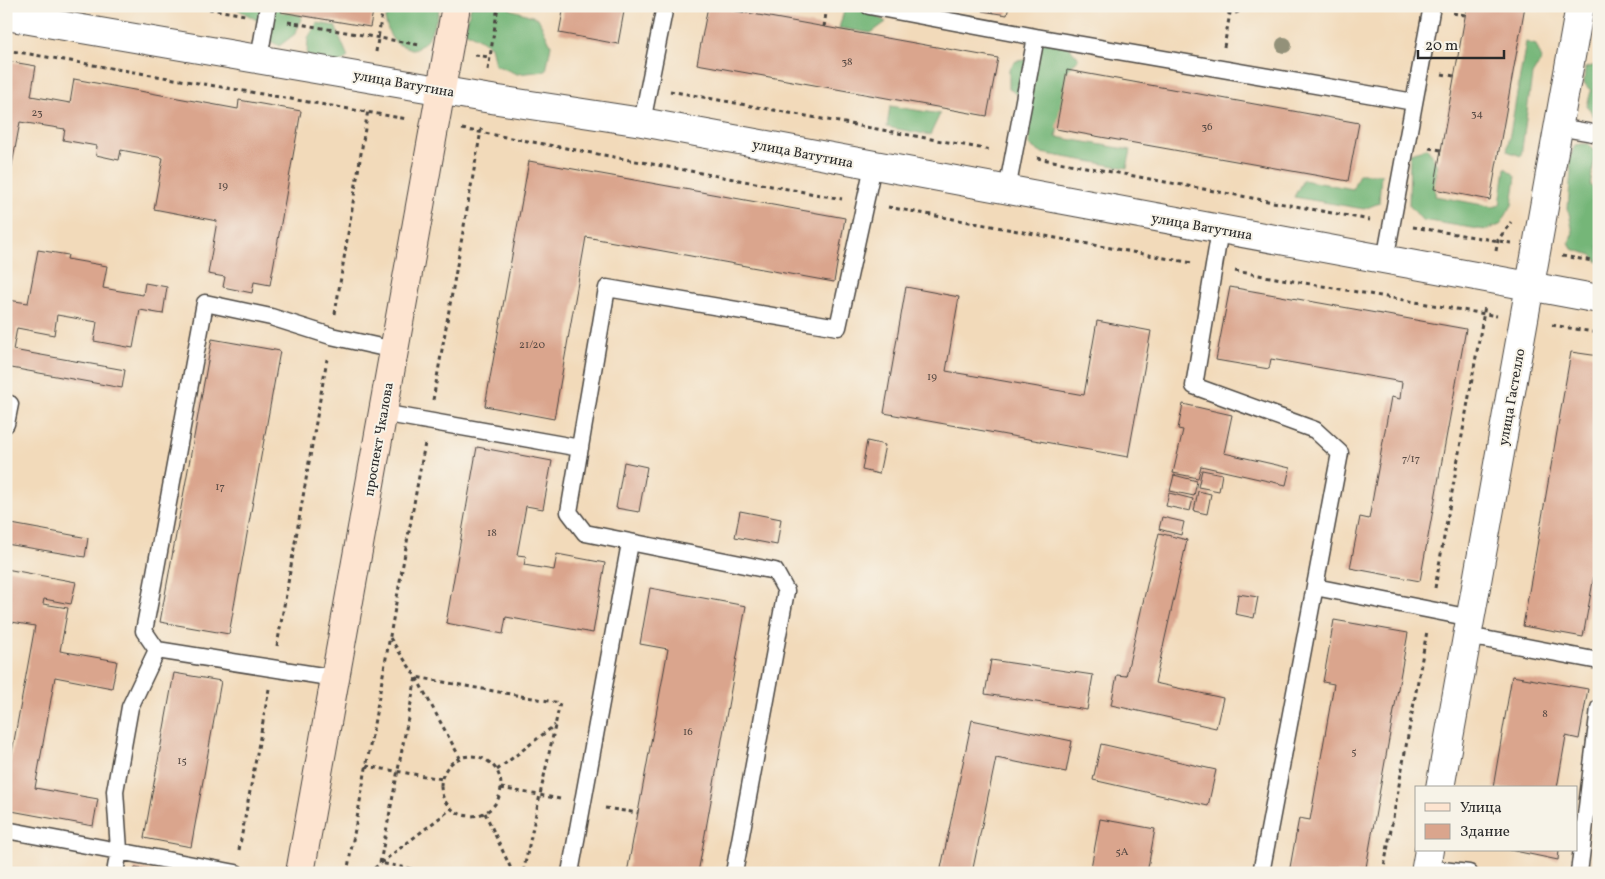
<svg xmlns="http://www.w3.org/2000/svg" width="1605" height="879" font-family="Vollkorn,serif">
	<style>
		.forest { fill: #75b678; stroke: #507052 }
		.building { fill: #daa58d }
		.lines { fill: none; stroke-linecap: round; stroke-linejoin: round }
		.lane-casing { stroke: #494540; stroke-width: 19 }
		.street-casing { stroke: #494540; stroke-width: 30 }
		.secondary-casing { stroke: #494540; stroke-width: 30 }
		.path { stroke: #494540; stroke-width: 3; stroke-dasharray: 4 4; stroke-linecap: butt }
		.lane { stroke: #fff; stroke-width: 16 }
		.street { stroke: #fff; stroke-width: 28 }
		.secondary { stroke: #fde4d0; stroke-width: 28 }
		.tree { fill: #939179 }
		.labels { text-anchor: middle; stroke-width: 4; stroke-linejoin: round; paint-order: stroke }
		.number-label { font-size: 11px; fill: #574a44 }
		.street-label { font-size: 14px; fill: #2b2b2b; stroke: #f7f3e8 }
	</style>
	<rect width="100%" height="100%" fill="#f7f3e8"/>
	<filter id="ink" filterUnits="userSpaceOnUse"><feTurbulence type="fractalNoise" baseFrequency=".02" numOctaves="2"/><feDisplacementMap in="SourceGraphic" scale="10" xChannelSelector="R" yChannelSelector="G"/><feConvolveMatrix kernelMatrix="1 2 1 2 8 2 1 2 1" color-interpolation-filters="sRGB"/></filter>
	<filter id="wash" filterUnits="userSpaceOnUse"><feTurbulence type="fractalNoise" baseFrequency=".0096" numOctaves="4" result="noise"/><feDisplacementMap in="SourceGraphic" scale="20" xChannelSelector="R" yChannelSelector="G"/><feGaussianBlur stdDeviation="1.12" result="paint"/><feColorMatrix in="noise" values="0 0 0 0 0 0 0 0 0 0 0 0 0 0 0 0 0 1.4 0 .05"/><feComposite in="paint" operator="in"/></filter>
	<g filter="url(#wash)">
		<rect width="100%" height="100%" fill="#f2daba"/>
		<path class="forest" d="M236,6H296L302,19L295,34L279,46L267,39L262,23L239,10Z
			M391,6H440L437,18L428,39L415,50C392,43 392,43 385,20Z
			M471,6H510V9L538,18L551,45L546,71L517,74L495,65L491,46L465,31Z
			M845,8L866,10L886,22L871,33L839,28Z
			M317,23L335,26L348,57L338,64L307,56L308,38Z
			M1056,33L1079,58L1068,70L1056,137L1131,150L1127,168L1041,153L1029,145L1030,102L1009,89V69L1016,61L1035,59L1031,46Z
			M1526,42L1536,45L1542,59L1532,75L1521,156L1507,151Z
			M1598,48H1599V117L1594,116L1587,106L1591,91L1584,83L1585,68L1596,65Z
			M890,106L940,114L930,135L887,127Z
			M1581,144H1588L1596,153L1590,185L1599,192V263L1592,255L1572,249L1569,242L1573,233L1568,208L1571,171L1569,160L1575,145Z
			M1427,148L1437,165L1435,196L1493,207L1500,205L1505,168L1516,176L1512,205L1500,225L1485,230L1422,220L1409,205L1410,153Z
			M1359,174H1381L1379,203L1364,209L1294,197L1303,180L1353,189Z"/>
		<g id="blocks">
			<path class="building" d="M282,6H374L370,27L281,12Z
				M564,6H625L618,44L559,33Z
				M708,6L998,58L987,116L697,64Z
				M983,6H1009L1007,15L982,11Z
				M1467,6H1525L1490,200L1434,189Z
				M6,61L36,66L31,96L70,103L74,79L238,109L239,100L301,111L270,285L254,282L252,293L223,287L225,277L208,274L217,221L154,209L163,158L121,150L119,160L96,155L97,146L63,140L65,129L20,122L10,176L6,175Z
				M1067,70L1359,123L1348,181L1056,129Z
				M529,161L845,218L834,282L586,237L554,419L485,406Z
				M38,250L68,255L67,259L107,266L103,288L143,295L145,283L167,287L163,314L140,310L133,348L94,341L97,322L57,315L54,335L17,328L13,350L125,370L122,388L6,367V306L8,300L28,303Z
				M906,287L959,297L946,371L1084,395L1097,321L1151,331L1128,457L884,413Z
				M1230,287L1466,329L1420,581L1350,568L1360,517L1369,519L1391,397L1400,399L1402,382L1271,359L1269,369L1216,360Z
				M212,339L280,351L229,634L160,622Z
				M1571,352L1599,356V548L1583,637L1523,626Z
				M1183,404L1232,415L1224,453L1290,468L1286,485L1201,466L1198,478L1173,473L1183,430L1178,429Z
				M867,441L885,445L879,474L862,470Z
				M477,447L552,461L543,509L526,506L517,555L526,556L524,565L554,570L557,554L605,563L593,633L506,617L503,634L446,623Z
				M624,462L647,467L639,512L616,508Z
				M1202,470L1222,474L1219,491L1198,487Z
				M1174,475L1197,481L1194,496L1170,491Z
				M1198,491L1211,494L1207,514L1194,511Z
				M1169,493L1193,499L1190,511L1166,506Z
				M740,511L781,519L777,545L735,537Z
				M1162,517L1184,522L1181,535L1159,529Z
				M6,523L88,538L85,557L6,544Z
				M1159,533L1187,540L1155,683L1223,698L1216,728L1111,705L1117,675L1126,676Z
				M6,569L76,582L71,604L44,599L43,604L68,608L60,651L117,661L112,688L55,677L35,788L98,799L93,826L6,810V785L35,626L6,621Z
				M650,588L746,606L698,873H627L668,649L640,644Z
				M1238,594L1258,597L1254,618L1235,614Z
				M1334,620L1408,633L1365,873H1289L1299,818L1310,820L1334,684L1323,682Z
				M991,660L1093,675L1087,710L985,694Z
				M174,673L221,681L191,847L144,838Z
				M1512,676L1588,689L1579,739L1566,736L1557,788H1493Z
				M972,720L1072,741L1066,772L996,758L972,873H940Z
				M1101,744L1216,770L1208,806L1093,780Z
				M1100,819L1155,829L1147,873H1090Z
				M1510,850H1559L1558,860Z
				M135,868L158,872V873H134Z"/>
		</g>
	</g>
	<g filter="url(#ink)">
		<use href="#blocks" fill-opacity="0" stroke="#494540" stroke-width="1"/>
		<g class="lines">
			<defs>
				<path id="lane" d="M869,6L1036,37L1414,102
					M259,59L268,6
					M642,122L665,6
					M1558,127L1599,134
					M1007,190L1036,37
					M1220,230L1194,386L1315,430L1340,453L1261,873
					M1385,260L1432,6
					M6,403L10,404L6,424
					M382,413L580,448
					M1315,587L1471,618
					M1467,638L1484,639L1599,661
					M335,678L157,650L144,631L153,584L205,303L271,317L331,336L394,350
					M6,830L236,873
					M1426,865L1442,870L1469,873
					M115,873L119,850L115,791L130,707L157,650
					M570,873L630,543
					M734,873L786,591L775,571L585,533L569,512L607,288L838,327L873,166
					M1579,873L1599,708"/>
				<path id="street" d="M6,16L485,98L642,122L1599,299
					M1440,788L1580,6
					M1425,873L1429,850"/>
				<path id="secondary" d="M300,873L456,6"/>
			</defs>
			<use href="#lane" class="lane-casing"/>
			<use href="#street" class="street-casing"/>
			<use href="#secondary" class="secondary-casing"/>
			<path class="path" d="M193,6L245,15
				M1224,6L1227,13L1233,14L1238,12L1242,6
				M743,12L744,6
				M1453,13L1465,15
				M288,22L420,45
				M824,27L827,6
				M1224,47L1230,13
				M6,50L407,119
				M376,52L383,6
				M475,55L489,57
				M488,70L498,6
				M1442,74L1454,76
				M670,91L991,150
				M462,129L842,199
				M1429,148L1441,150
				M1037,158L1370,220
				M888,207L1192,263
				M1413,227L1511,243
				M1496,251L1498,240L1511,222
				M1562,256L1599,262
				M1235,271L1497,316
				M335,314L368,110
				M1552,325L1599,333
				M433,400L482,125
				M1435,588L1485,306
				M390,638L416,677L460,758
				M277,646L327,359
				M441 786a30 30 0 1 1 60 0a30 30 0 1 1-60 0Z
				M366,766L442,779
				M497,770L555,725
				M501,788L560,799
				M605,808L638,813
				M485,813L513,873
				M239,850L269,689
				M347,873L425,443
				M368,873L451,809
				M435,873L380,863L416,677L560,703L523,873
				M1383,873L1427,631"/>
			<use href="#lane" class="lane"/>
			<use href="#street" class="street"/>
			<use href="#secondary" class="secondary"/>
		</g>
		<circle class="tree" cx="1284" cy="45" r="8"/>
	</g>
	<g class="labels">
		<g class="number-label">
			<text x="847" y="65">38</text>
			<text x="37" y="116">23</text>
			<text x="1477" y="117">34</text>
			<text x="1207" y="130">36</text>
			<text x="223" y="189">19</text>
			<text x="532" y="348">21/20</text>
			<text x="932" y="380">19</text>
			<text x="1411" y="462">7/17</text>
			<text x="220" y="490">17</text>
			<text x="492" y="536">18</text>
			<text x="1545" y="717">8</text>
			<text x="688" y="735">16</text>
			<text x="1354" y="755">5</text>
			<text x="182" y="764">15</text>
			<text x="1122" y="855">5А</text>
		</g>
		<g class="street-label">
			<text transform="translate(404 83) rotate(10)" y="5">улица Ватутина</text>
			<text transform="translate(803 153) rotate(11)" y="5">улица Ватутина</text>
			<text transform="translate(1202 226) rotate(10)" y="5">улица Ватутина</text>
			<text transform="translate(1511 397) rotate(-80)" y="5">улица Гастелло</text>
			<text transform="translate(378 439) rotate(-80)" y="5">проспект Чкалова</text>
		</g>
	</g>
	<rect width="1605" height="879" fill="none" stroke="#f7f3e8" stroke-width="25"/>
	<rect x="1415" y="786" width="162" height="65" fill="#f7f3e8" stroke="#a5a39c"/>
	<rect x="1425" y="803" width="25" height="8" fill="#fde4d0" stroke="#a5a39c"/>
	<text x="1460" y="812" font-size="15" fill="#2b2b2b">Улица</text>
	<rect x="1425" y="824" width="25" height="15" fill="#daa58d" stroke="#a5a39c"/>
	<text x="1460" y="836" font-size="15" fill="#2b2b2b">Здание</text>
	<path d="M1418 50v8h86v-8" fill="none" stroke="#2b2b2b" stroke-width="2.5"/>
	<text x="1425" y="50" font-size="15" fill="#2b2b2b" stroke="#f7f3e8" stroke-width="4" paint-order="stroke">20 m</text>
</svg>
